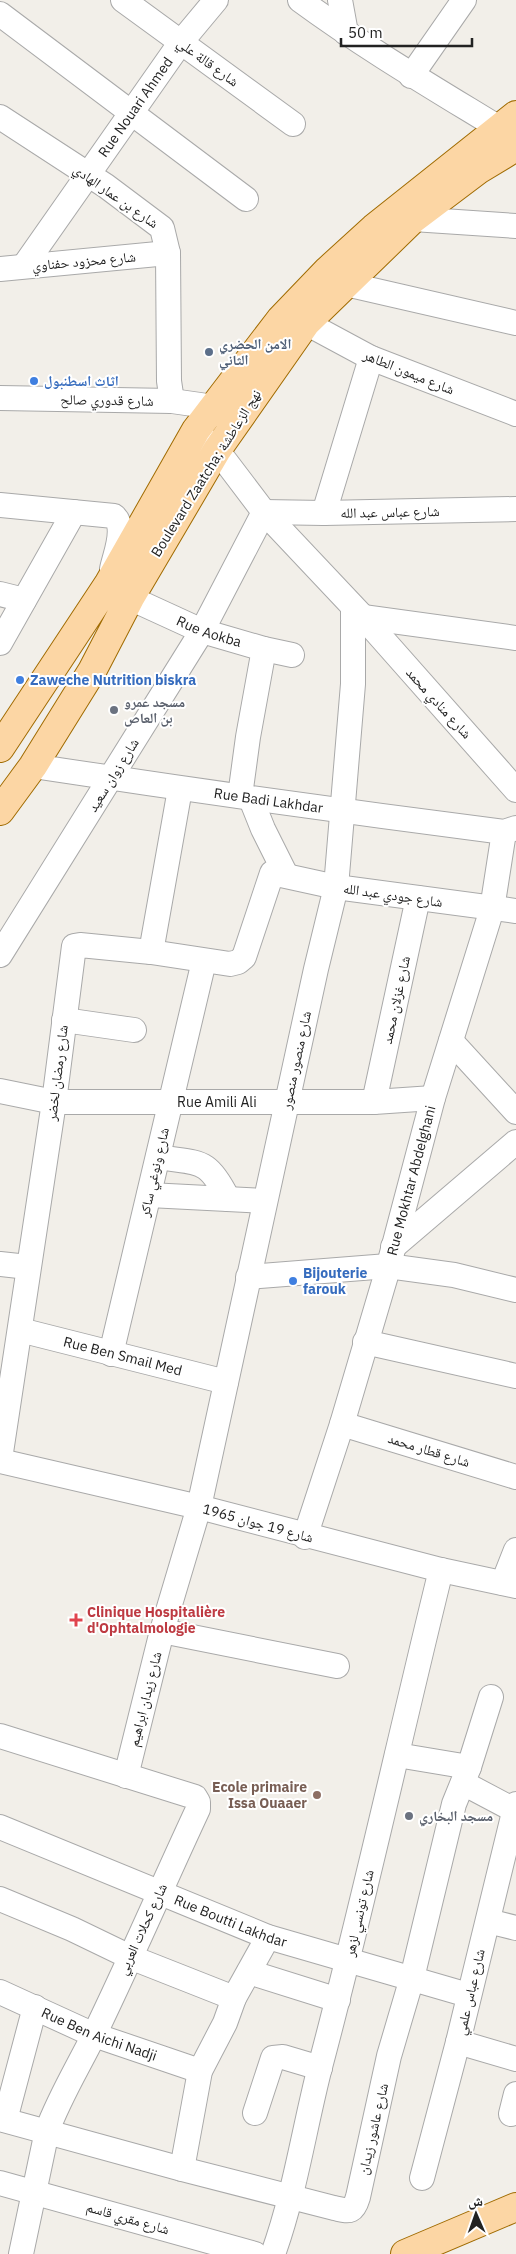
<svg xmlns="http://www.w3.org/2000/svg" width="516" height="2254" font-family="'IBM Plex Sans','Noto Naskh Arabic',sans-serif">
	<style>
		.lines { fill: none; stroke-linecap: round; stroke-linejoin: round }
		.minor-casing { stroke: #a9a9a9; stroke-width: 26 }
		.major-casing { stroke: #a06b00; stroke-width: 30 }
		.minor { stroke: #fff; stroke-width: 24 }
		.major { stroke: #fcd6a4; stroke-width: 28 }
		.service-dot { fill: #5c6f8a; stroke: #fff; stroke-width: 2 }
		.shop-dot { fill: #3f7fe0; stroke: #fff; stroke-width: 2 }
		.worship-dot { fill: #6b7280; stroke: #fff; stroke-width: 2 }
		.health-dot { fill: #e0444e; stroke: #fff; stroke-width: 2 }
		.education-dot { fill: #8d6e63; stroke: #fff; stroke-width: 2 }
		.labels { text-anchor: middle; stroke-width: 4; stroke-linejoin: round; paint-order: stroke }
		.street-label { font-size: 14px; fill: #222; stroke: #fff }
		.service-label { font-size: 14px; font-weight: bold; fill: #4e5e75; stroke: #fff; text-anchor: start }
		.shop-label { font-size: 14px; font-weight: bold; fill: #366cbe; stroke: #fff; text-anchor: start }
		.worship-label { font-size: 14px; font-weight: bold; fill: #5b616d; stroke: #fff; text-anchor: start }
		.health-label { font-size: 14px; font-weight: bold; fill: #be3a42; stroke: #fff; text-anchor: start }
		.education-label { font-size: 14px; font-weight: bold; fill: #785e54; stroke: #fff; text-anchor: end }
	</style>
	<rect width="100%" height="100%" fill="#f2efe9"/>
	<g class="lines">
		<defs>
			<g id="minor">
				<path d="M123,0L293,124"/>
				<path d="M300,0C364,47 432,87 499,128L510,141"/>
				<path d="M340,0L346,33"/>
				<path d="M0,14L246,199"/>
				<path d="M411,76L464,0"/>
				<path d="M0,117L106,186L162,228L168,253L169,381L172,401"/>
				<path d="M413,219L516,226"/>
				<path id="s1" d="M24,266L181,42L216,0"/>
				<path d="M0,269L168,253"/>
				<path d="M346,284L516,323"/>
				<path d="M306,323L371,358L516,414"/>
				<path d="M0,398L172,401L214,407L228,416"/>
				<path d="M205,439L217,450L264,512L363,617L516,790"/>
				<path d="M0,505L114,516C127,528 115,554 112,569"/>
				<path d="M324,513L371,358"/>
				<path d="M0,594L24,600"/>
				<path id="s2" d="M130,598L202,631L264,649L292,655"/>
				<path d="M363,617L516,638"/>
				<path d="M0,643L74,512"/>
				<path id="s3" d="M33,766C190,790 347,812 504,832L516,828"/>
				<path d="M240,796L248,737L264,649"/>
				<path d="M251,799L263,829L286,875"/>
				<path d="M151,952L180,789"/>
				<path d="M0,955L202,631L264,512L324,513L516,509"/>
				<path d="M64,1020L134,1030"/>
				<path d="M451,1041L516,1112"/>
				<path id="s4" d="M0,1091L54,1102H374L433,1098"/>
				<path d="M374,1102L418,898"/>
				<path d="M158,1157C200,1164 207,1157 228,1199"/>
				<path d="M149,1195L265,1201"/>
				<path d="M393,1247L516,1142"/>
				<path d="M0,1264L28,1267"/>
				<path d="M248,1277L388,1266L454,1275L516,1290"/>
				<path id="s5" d="M20,1330L226,1382"/>
				<path d="M365,1342L516,1376"/>
				<path d="M111,1354L204,961"/>
				<path d="M342,1424L516,1477"/>
				<path d="M0,1459L54,1102L74,946L80,945L151,952L230,964L238,962L244,957L272,873L336,887L516,911"/>
				<path d="M0,1461L199,1507L441,1570L516,1586"/>
				<path id="s6" d="M305,1537L342,1424L387,1272L433,1098L492,909L504,832"/>
				<path d="M503,1583L516,1550"/>
				<path d="M162,1631L337,1666"/>
				<path d="M0,1736L195,1797L198,1802V1809C163,1884 130,1961 94,2035C78,2067 59,2098 47,2131L21,2254"/>
				<path d="M397,1755L469,1767"/>
				<path d="M126,1776L162,1631L199,1507L316,969L336,887L353,684V608"/>
				<path d="M463,1783L514,1810"/>
				<path id="s7" d="M0,1827L268,1937L468,1995"/>
				<path d="M0,1899L72,1929L130,1957L234,1998"/>
				<path d="M488,1921L516,1928"/>
				<path d="M249,1972L338,2000"/>
				<path id="s8" d="M0,1992L94,2035L200,2071"/>
				<path d="M458,2042L516,2059"/>
				<path d="M255,2113L273,2058L283,2057L320,2068"/>
				<path d="M511,2114L516,2094"/>
				<path d="M0,2119L182,2169L334,2208C349,2211 353,2214 358,2197L389,2056L412,1978L454,1804L469,1767L491,1697"/>
				<path d="M5,2120L35,2007"/>
				<path d="M182,2169L200,2071L225,2023L234,1998L268,1937"/>
				<path d="M422,2178L458,2042L516,1804"/>
				<path d="M0,2183L255,2254"/>
				<path d="M273,2254C295,2193 304,2129 320,2067C364,1902 400,1736 441,1570"/>
			</g>
			<path id="major" d="M0,748L109,583L196,430L280,320L328,270L374,228L516,115
				M0,811L33,766L92,671L130,598L217,450L306,323L413,219L478,170L516,147
				M405,2254L516,2207"/>
		</defs>
		<use href="#minor" class="minor-casing"/>
		<use href="#major" class="major-casing"/>
		<use href="#minor" class="minor"/>
		<use href="#major" class="major"/>
	</g>
	<circle class="service-dot" cx="209" cy="352" r="5"/>
	<g class="shop-dot">
		<circle cx="34" cy="381" r="5"/>
		<circle cx="20" cy="680" r="5"/>
		<circle cx="293" cy="1281" r="5"/>
	</g>
	<g class="worship-dot">
		<circle cx="114" cy="710" r="5"/>
		<circle cx="409" cy="1816" r="5"/>
	</g>
	<path class="health-dot" d="M73.5 1612.5h5v5h5v5h-5v5h-5v-5h-5v-5h5z"/>
	<circle class="education-dot" cx="317" cy="1795" r="5"/>
	<g class="labels">
		<g class="street-label">
			<text transform="translate(208 62) rotate(36)" y="5">شارع قالة علي</text>
			<text dy="5" stroke="none"><textPath href="#s1" startOffset="194">Rue Nouari Ahmed</textPath></text>
			<text transform="translate(116 196) rotate(35)" y="5">شارع بن عمار الهادي</text>
			<text transform="translate(84 261) rotate(-5)" y="5">شارع محزود حفناوي</text>
			<text transform="translate(409 372) rotate(22)" y="5">شارع ميمون الطاهر</text>
			<text transform="translate(107 400) rotate(1)" y="5">شارع قدوري صالح</text>
			<text transform="translate(206 473) rotate(-58)" y="5">Boulevard Zaatcha; نهج الزعاطشة</text>
			<text transform="translate(390 512) rotate(-1)" y="5">شارع عباس عبد الله</text>
			<text dy="5" stroke="none"><textPath href="#s2" startOffset="86">Rue Aokba</textPath></text>
			<text transform="translate(439 703) rotate(48)" y="5">شارع منادي محمد</text>
			<text transform="translate(113 775) rotate(-58)" y="5">شارع زوان سعيد</text>
			<text dy="5" stroke="none"><textPath href="#s3" startOffset="238">Rue Badi Lakhdar</textPath></text>
			<text transform="translate(393 895) rotate(8)" y="5">شارع جودي عبد الله</text>
			<text transform="translate(396 1000) rotate(-78)" y="5">شارع غزلان محمد</text>
			<text transform="translate(296 1060) rotate(-78)" y="5">شارع منصور منصور</text>
			<text transform="translate(57 1073) rotate(-83)" y="5">شارع رمضان لخضر</text>
			<text dy="5" stroke="none"><textPath href="#s4" startOffset="218">Rue Amili Ali</textPath></text>
			<text transform="translate(154 1172) rotate(-77)" y="5">شارع ونوغي ساكر</text>
			<text dy="5" stroke="none"><textPath href="#s6" startOffset="372">Rue Mokhtar Abdelghani</textPath></text>
			<text dy="5" stroke="none"><textPath href="#s5" startOffset="106">Rue Ben Smail Med</textPath></text>
			<text transform="translate(429 1450) rotate(17)" y="5">شارع قطار محمد</text>
			<text transform="translate(258 1523) rotate(15)" y="5">شارع 19 جوان 1965</text>
			<text transform="translate(145 1699) rotate(-76)" y="5">شارع زيدان ابراهيم</text>
			<text transform="translate(359 1913) rotate(-77)" y="5">شارع تونسي لزهر</text>
			<text dy="5" stroke="none"><textPath href="#s7" startOffset="249">Rue Boutti Lakhdar</textPath></text>
			<text transform="translate(142 1929) rotate(-65)" y="5">شارع كحلات العربي</text>
			<text transform="translate(470 1992) rotate(-77)" y="5">شارع عباس علمي</text>
			<text dy="5" stroke="none"><textPath href="#s8" startOffset="108">Rue Ben Aichi Nadji</textPath></text>
			<text transform="translate(373 2129) rotate(-77)" y="5">شارع عاشور زيدان</text>
			<text transform="translate(128 2218) rotate(16)" y="5">شارع مقري قاسم</text>
		</g>
		<g class="service-label">
			<text x="219" y="349">الامن الحضري<tspan x="219" dy="16">الثاني</tspan></text>
		</g>
		<g class="shop-label">
			<text x="44" y="386">اثاث اسطنبول</text>
			<text x="30" y="685">Zaweche Nutrition biskra</text>
			<text x="303" y="1278">Bijouterie<tspan x="303" dy="16">farouk</tspan></text>
		</g>
		<g class="worship-label">
			<text x="124" y="707">مسجد عمرو<tspan x="124" dy="16">بن العاص</tspan></text>
			<text x="419" y="1821">مسجد البخاري</text>
		</g>
		<g class="health-label">
			<text x="87" y="1617">Clinique Hospitalière<tspan x="87" dy="16">d'Ophtalmologie</tspan></text>
		</g>
		<g class="education-label">
			<text x="307" y="1792">Ecole primaire<tspan x="307" dy="16">Issa Ouaaer</tspan></text>
		</g>
	</g>
	<g transform="translate(476 2214) rotate(358)" stroke="#ffffff" stroke-width="4" paint-order="stroke">
	<path d="M0-4L9 19L0 12L-9 19Z" fill="#222222"/>
	<text y="-8" font-size="14" font-weight="bold" text-anchor="middle" fill="#222222">ش</text>
	</g>
	<path d="M341 38v8h131v-8" fill="none" stroke="#222222" stroke-width="2.5"/>
	<text x="348" y="38" font-size="15" fill="#222222" stroke="#ffffff" stroke-width="4" paint-order="stroke">50 m</text>
</svg>
